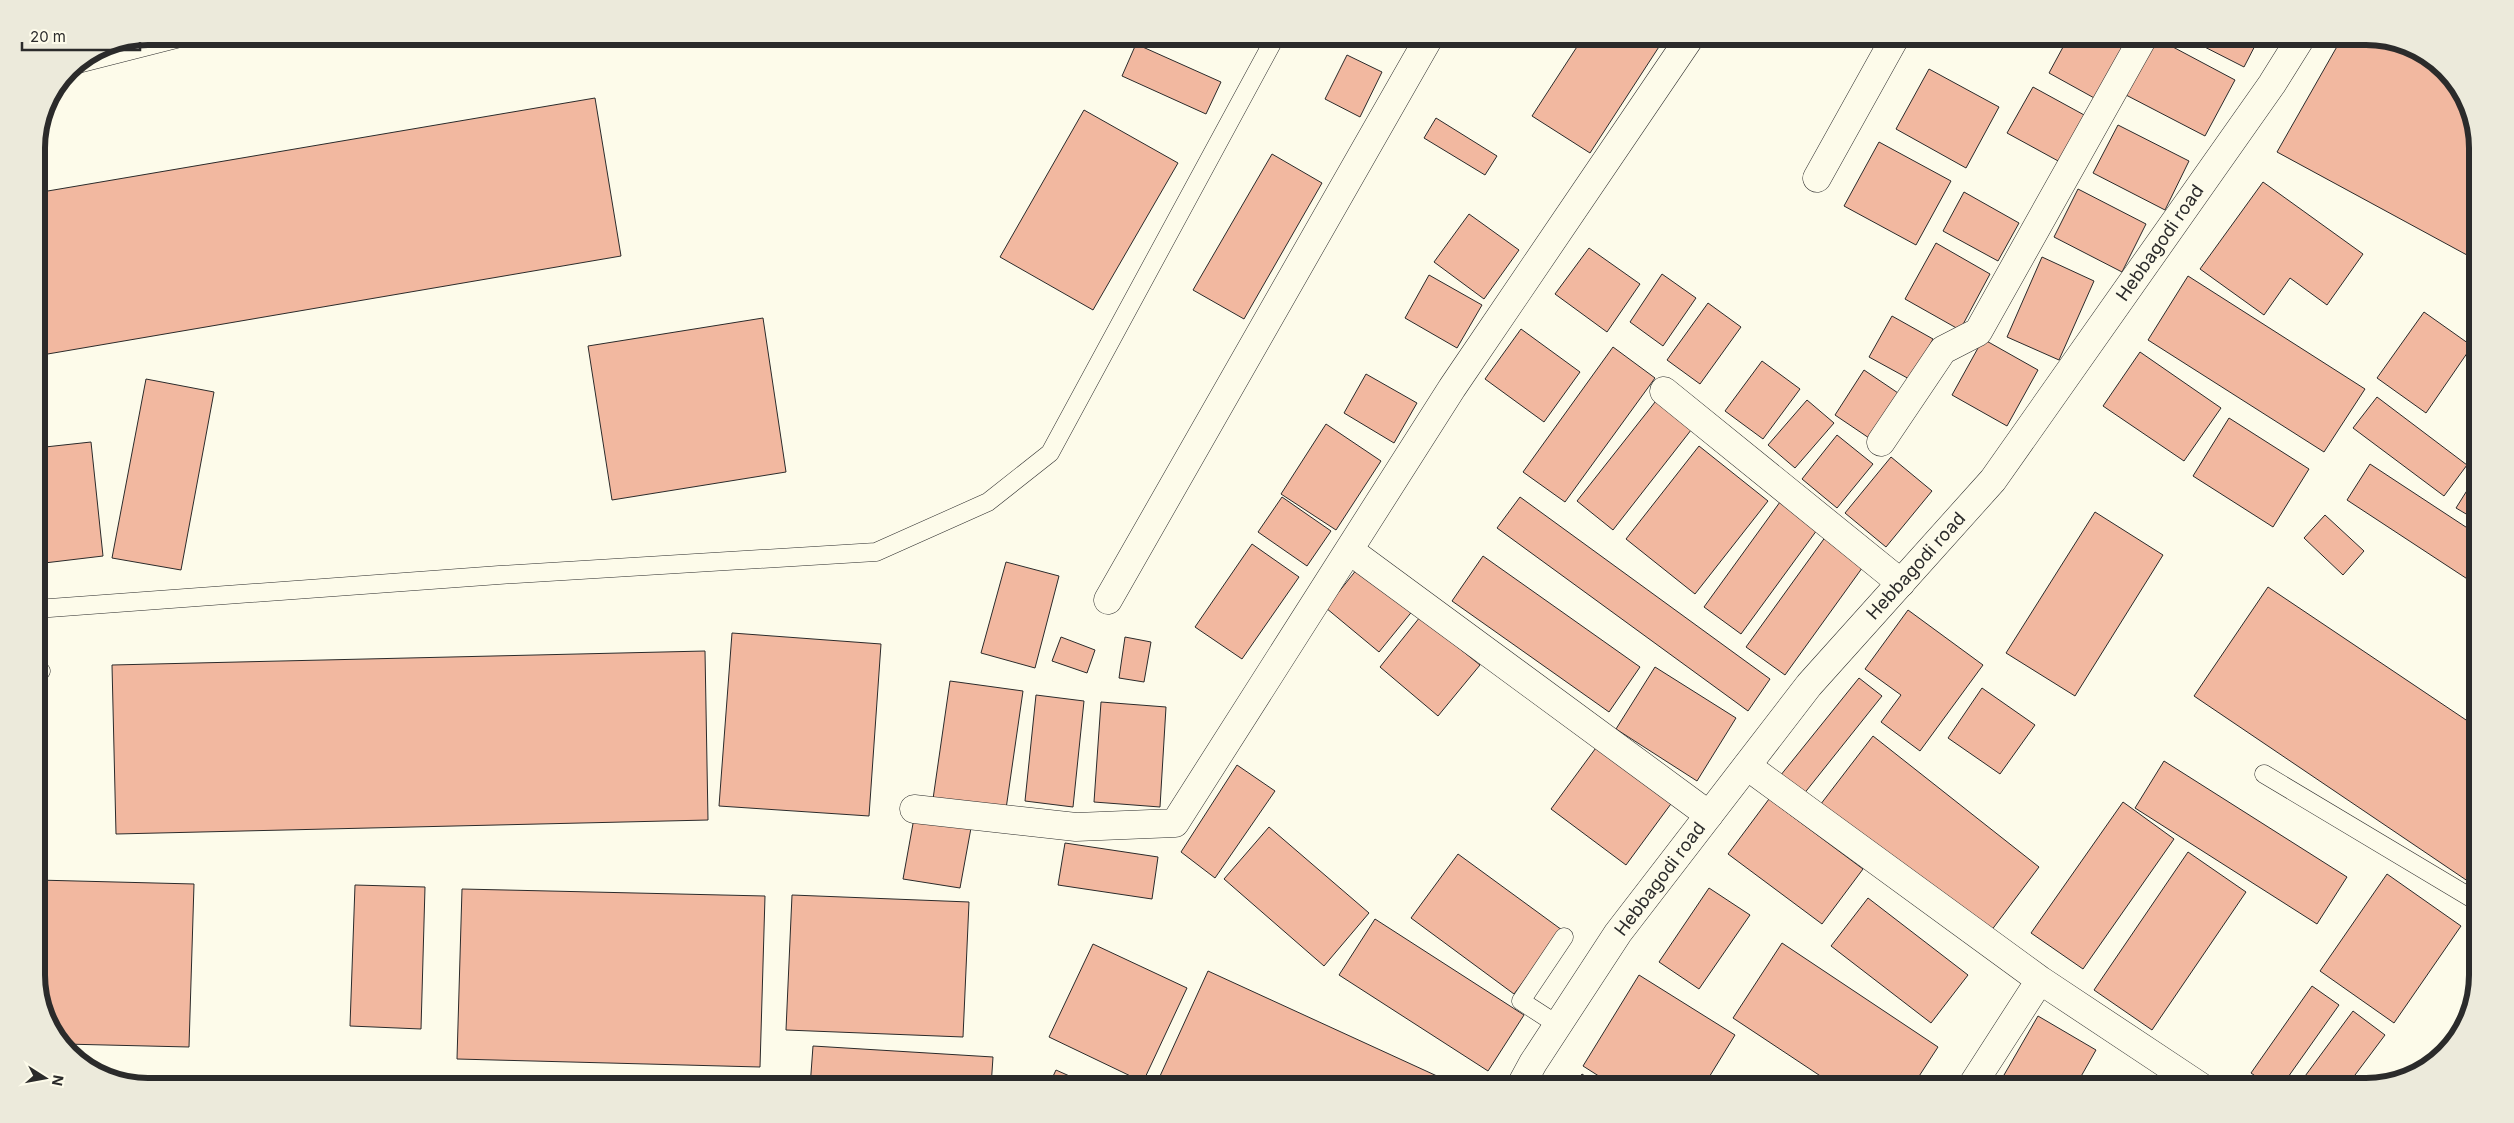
<svg xmlns="http://www.w3.org/2000/svg" width="2514" height="1123" font-family="Inter,sans-serif">
	<style>
		.building { fill: #f2b8a0; stroke: #2b2b2b }
		.lines { fill: none; stroke-linecap: round; stroke-linejoin: round }
		.lane-casing { stroke: #2b2b2b; stroke-width: 19 }
		.street-casing { stroke: #2b2b2b; stroke-width: 29 }
		.secondary-casing { stroke: #2b2b2b; stroke-width: 29 }
		.lane { stroke: #fdfbea; stroke-width: 18 }
		.street { stroke: #fdfbea; stroke-width: 28 }
		.secondary { stroke: #fdfbea; stroke-width: 28 }
		.labels { text-anchor: middle; stroke-width: 4; stroke-linejoin: round; paint-order: stroke }
		.street-label { font-size: 18px; fill: #2b2b2b; stroke: #fdfbea }
		.rim { fill: none; stroke: #2b2b2b; stroke-width: 6 }
	</style>
	<rect width="100%" height="100%" fill="#fdfbea"/>
	<path class="building" d="M1584,36H1666L1590,153L1532,116Z
		M2069,36L2130,37L2096,99L2049,73Z
		M2183,36H2260L2244,67Z
		M2343,36H2366L2409,45L2459,86L2478,141V261L2277,152Z
		M2156,38L2235,80L2205,136L2126,95Z
		M1136,44L1221,82L1206,114L1122,76Z
		M1347,55L1382,72L1360,117L1325,99Z
		M1929,69L1999,107L1966,168L1896,129Z
		M2033,87L2086,116L2060,162L2007,133Z
		M595,98L621,256L36,356V193Z
		M1084,110L1178,163L1093,310L1000,257Z
		M1436,118L1497,156L1485,175L1424,138Z
		M2118,125L2189,161L2165,210L2093,173Z
		M1879,142L1951,181L1916,245L1844,206Z
		M1272,154L1322,183L1244,319L1193,290Z
		M2263,182L2363,254L2327,305L2290,278L2264,315L2200,269Z
		M2078,189L2146,224L2122,272L2054,237Z
		M1964,192L2019,223L1998,261L1943,231Z
		M1469,214L1519,250L1484,299L1434,262Z
		M1936,243L1990,274L1960,330L1905,299Z
		M1589,248L1640,284L1607,332L1555,294Z
		M2042,257L2094,281L2059,360L2007,337Z
		M1662,274L1696,298L1663,346L1630,322Z
		M1429,275L1482,305L1457,348L1405,318Z
		M2188,276L2365,389L2324,452L2148,340Z
		M1708,303L1741,327L1700,384L1667,360Z
		M2424,312L2472,346L2426,413L2377,378Z
		M1892,316L1933,339L1911,380L1869,357Z
		M763,318L786,472L612,500L588,346Z
		M1521,329L1580,372L1544,422L1485,379Z
		M1983,339L2038,370L2007,426L1952,395Z
		M1613,347L1655,378L1565,502L1523,472Z
		M2140,352L2221,408L2184,461L2103,406Z
		M1762,361L1800,389L1763,439L1725,411Z
		M1864,370L1901,395L1872,440L1835,415Z
		M1366,374L1417,403L1394,443L1344,413Z
		M146,379L214,392L181,570L112,558Z
		M1659,397L1695,425L1613,530L1577,501Z
		M2377,397L2467,465L2444,496L2353,428Z
		M1807,400L1834,423L1795,468L1768,445Z
		M2229,418L2309,469L2273,527L2193,476Z
		M1326,424L1381,461L1336,530L1281,494Z
		M1837,435L1873,464L1837,508L1802,479Z
		M91,442L103,556L36,564V448Z
		M1699,446L1768,501L1695,594L1626,539Z
		M1891,457L1932,491L1886,547L1845,513Z
		M2370,464L2478,535V586L2347,500Z
		M2478,473V521L2456,508Z
		M1282,497L1331,531L1307,566L1258,532Z
		M1520,497L1770,679L1748,711L1497,528Z
		M1780,502L1817,530L1741,634L1704,607Z
		M2095,512L2163,555L2075,696L2006,653Z
		M2325,515L2364,551L2343,575L2304,538Z
		M1826,536L1865,564L1785,675L1746,647Z
		M1252,544L1299,577L1242,659L1195,627Z
		M1483,556L1640,667L1609,712L1452,601Z
		M1006,562L1059,576L1035,668L981,653Z
		M1361,564L1414,609L1379,652L1326,608Z
		M2268,587L2478,728V888L2194,696Z
		M1908,610L1983,665L1920,751L1881,722L1901,695L1865,669Z
		M1420,617L1480,665L1438,716L1380,667Z
		M732,633L881,644L869,816L719,806Z
		M1061,637L1095,650L1087,673L1052,661Z
		M1125,637L1151,642L1144,682L1119,678Z
		M705,651L708,820L116,834L112,665Z
		M1655,667L1736,718L1697,781L1616,729Z
		M1859,678L1882,696L1799,800L1776,781Z
		M950,681L1023,691L1006,809L933,799Z
		M1982,688L2035,725L2000,774L1948,738Z
		M1036,695L1084,701L1073,807L1025,801Z
		M1101,702L1166,707L1160,807L1094,802Z
		M1873,736L2039,867L1988,935L1817,809Z
		M1601,741L1676,797L1626,865L1551,809Z
		M2164,761L2347,877L2317,924L2135,808Z
		M1237,765L1275,791L1215,878L1181,852Z
		M1769,799L1863,869L1822,924L1728,854Z
		M2123,802L2174,839L2083,969L2031,933Z
		M914,818L971,828L960,888L903,879Z
		M1269,827L1369,913L1324,966L1224,879Z
		M1065,843L1158,857L1152,899L1058,885Z
		M2188,852L2246,892L2152,1030L2094,990Z
		M1458,854L1562,930L1514,994L1411,918Z
		M2387,874L2461,926L2394,1023L2320,971Z
		M37,880L194,884L189,1047L64,1044L55,1037L37,982Z
		M355,885L425,887L421,1029L350,1026Z
		M1709,888L1750,915L1699,989L1659,962Z
		M462,889L765,896L760,1067L457,1059Z
		M792,895L969,902L963,1037L786,1030Z
		M1868,898L1968,975L1931,1023L1831,946Z
		M1375,919L1524,1015L1488,1071L1339,975Z
		M1782,943L1938,1047L1912,1087H1837L1733,1018Z
		M1093,944L1187,988L1143,1082L1049,1037Z
		M1208,971L1461,1087H1155Z
		M1639,975L1735,1035L1703,1087H1616L1583,1066Z
		M2312,986L2339,1005L2281,1087H2271L2251,1073Z
		M2353,1011L2385,1035L2346,1087H2297Z
		M2038,1016L2096,1050L2075,1087H2025L2004,1075Z
		M813,1046L993,1057L991,1087H810Z
		M1056,1070L1094,1087H1048Z
		M1582,1074L1601,1087H1573Z"/>
	<g class="lines">
		<defs>
			<path id="lane" d="M74,65L188,36
				M36,609L499,575L876,552L988,502L1050,453L1276,36
				M36,673L41,671
				M2264,774L2478,902
				M1558,1025L1521,1001L1564,937"/>
			<path id="street" d="M1817,178L1896,36
				M1664,391L1901,583
				M1881,442L1943,350L1978,332L2144,36
				M1349,550L1709,815
				M1108,600L1430,36
				M1747,766L2040,980
				M914,809L1076,827L1175,823L1452,388L1691,36
				M1971,1087L2040,980L2201,1087"/>
			<path id="secondary" d="M1520,1087L1533,1063L1618,933L1809,685L1993,480L2272,84L2302,36"/>
		</defs>
		<use href="#lane" class="lane-casing"/>
		<use href="#street" class="street-casing"/>
		<use href="#secondary" class="secondary-casing"/>
		<use href="#lane" class="lane"/>
		<use href="#street" class="street"/>
		<use href="#secondary" class="secondary"/>
	</g>
	<g class="labels">
		<g class="street-label">
			<text transform="translate(2160 243) rotate(-55)" y="6">Hebbagodi road</text>
			<text transform="translate(1916 566) rotate(-48)" y="6">Hebbagodi road</text>
			<text transform="translate(1660 879) rotate(-53)" y="6">Hebbagodi road</text>
		</g>
	</g>
	<path d="M0 0H2514V1123H0ZM148 45H2366A103 103 0 0 1 2469 148V975A103 103 0 0 1 2366 1078H148A103 103 0 0 1 45 975V148A103 103 0 0 1 148 45Z" fill="#eceadb" fill-rule="evenodd"/>
	<path class="rim" d="M148 45H2366A103 103 0 0 1 2469 148V975A103 103 0 0 1 2366 1078H148A103 103 0 0 1 45 975V148A103 103 0 0 1 148 45Z"/>
	<g transform="translate(45 1078) rotate(101)" stroke="#fdfbea" stroke-width="4" paint-order="stroke">
	<path d="M0-4L9 19L0 12L-9 19Z" fill="#2b2b2b"/>
	<text y="-8" font-size="14" font-weight="bold" text-anchor="middle" fill="#2b2b2b">N</text>
	</g>
	<path d="M22 42v8h118v-8" fill="none" stroke="#2b2b2b" stroke-width="2.5"/>
	<text x="30" y="42" font-size="15" fill="#2b2b2b" stroke="#fdfbea" stroke-width="4" paint-order="stroke">20 m</text>
</svg>
